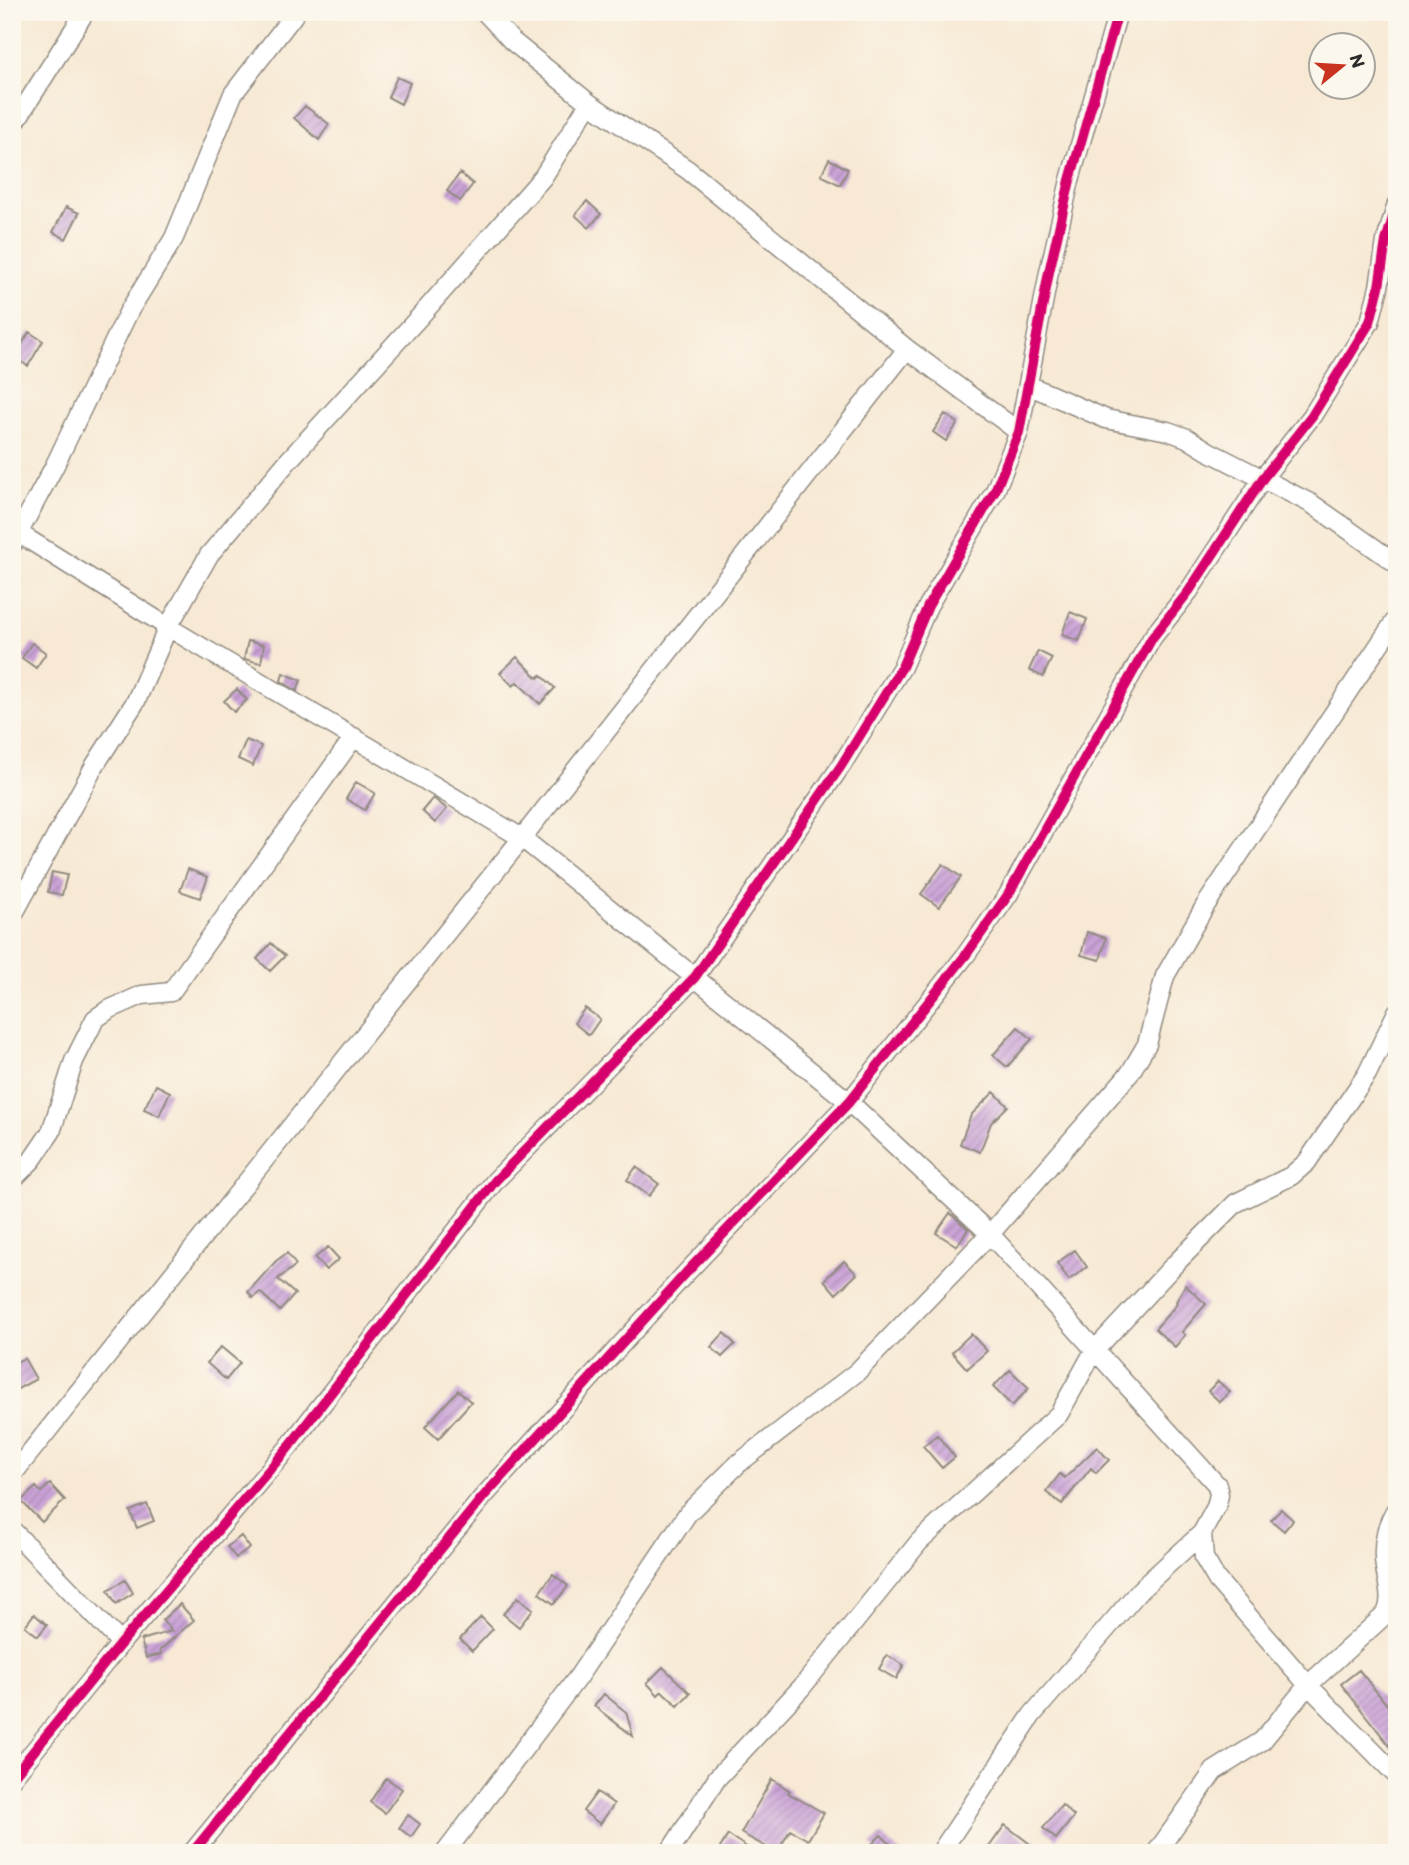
<svg xmlns="http://www.w3.org/2000/svg" width="1409" height="1865" font-family="Itim,sans-serif">
	<style>
		.building { fill: url(#building-hatch) }
		.lines { fill: none; stroke-linecap: round; stroke-linejoin: round }
		.street-casing { stroke: #918a80; stroke-width: 21 }
		.street { stroke: #fff; stroke-width: 18 }
		.cycleway-casing { stroke: #fbf7ec; stroke-width: 15 }
		.cycleway { stroke: #d6006c; stroke-width: 10 }
	</style>
	<defs>
		<pattern id="building-hatch" width="6" height="6" patternUnits="userSpaceOnUse" patternTransform="scale(1.75)"><rect width="6" height="6" fill="#cba3d8"/><path d="M-1 1l2-2M0 6l6-6M5 7l2-2" fill="none" stroke="#a585af"/></pattern>
	</defs>
	<rect width="100%" height="100%" fill="#fbf7ec"/>
	<filter id="ink" filterUnits="userSpaceOnUse"><feTurbulence type="fractalNoise" baseFrequency=".0143" numOctaves="2"/><feDisplacementMap in="SourceGraphic" scale="14" xChannelSelector="R" yChannelSelector="G"/><feConvolveMatrix kernelMatrix="1 2 1 2 8 2 1 2 1" color-interpolation-filters="sRGB"/></filter>
	<filter id="wash" filterUnits="userSpaceOnUse"><feTurbulence type="fractalNoise" baseFrequency=".00686" numOctaves="4" result="noise"/><feDisplacementMap in="SourceGraphic" scale="28" xChannelSelector="R" yChannelSelector="G"/><feGaussianBlur stdDeviation="1.57" result="paint"/><feColorMatrix in="noise" values="0 0 0 0 0 0 0 0 0 0 0 0 0 0 0 0 0 1.4 0 .05"/><feComposite in="paint" operator="in"/></filter>
	<g filter="url(#wash)">
		<rect width="100%" height="100%" fill="#f7e9d4"/>
		<g id="blocks">
			<path class="building" d="M397,77L410,83L401,104L388,97Z
				M305,106L329,124L319,140L294,118Z
				M829,159L848,169L840,185L821,175Z
				M460,173L473,184L460,201L447,191Z
				M587,201L601,214L589,228L575,215Z
				M66,207L79,213L66,239L53,232Z
				M29,332L43,341L28,366L14,358Z
				M945,414L958,423L946,441L933,432Z
				M1070,612L1087,619L1079,641L1062,635Z
				M248,641L264,645L261,663L244,659Z
				M32,643L46,653L36,668L22,658Z
				M1038,651L1052,658L1043,677L1029,670Z
				M517,657L538,678L541,675L555,688L540,704L517,682L513,686L500,673Z
				M283,673L301,680L297,691L281,681Z
				M237,689L247,700L234,712L224,701Z
				M246,740L261,746L253,766L238,759Z
				M356,782L375,793L365,810L346,799Z
				M433,798L447,809L435,823L422,811Z
				M943,864L961,877L939,907L921,894Z
				M188,869L208,877L200,898L180,891Z
				M52,872L67,875L62,895L48,892Z
				M1087,932L1106,938L1100,960L1081,955Z
				M271,943L285,956L270,971L257,959Z
				M585,1008L600,1019L589,1035L574,1023Z
				M1018,1027L1032,1039L1007,1067L993,1055Z
				M156,1085L170,1092L159,1116L144,1109Z
				M994,1092L1008,1106L991,1123L980,1152L960,1144L971,1115Z
				M636,1167L659,1184L649,1196L627,1180Z
				M950,1213L968,1229L957,1246L936,1233Z
				M328,1247L339,1259L326,1270L315,1258Z
				M1075,1250L1087,1267L1069,1280L1057,1263Z
				M287,1253L296,1265L278,1279L295,1294L280,1311L260,1292L253,1298L248,1292L276,1261Z
				M844,1261L857,1274L836,1294L824,1280Z
				M1185,1285L1206,1304L1182,1332L1185,1335L1175,1347L1155,1329L1177,1304L1176,1302Z
				M724,1333L735,1344L722,1357L711,1347Z
				M971,1334L987,1351L967,1369L952,1352Z
				M221,1347L240,1363L226,1380L207,1363Z
				M24,1358L36,1379L12,1392V1364Z
				M1010,1370L1029,1388L1012,1406L993,1387Z
				M1218,1381L1230,1392L1220,1402L1208,1391Z
				M458,1390L471,1402L438,1439L425,1427Z
				M937,1435L955,1457L942,1468L923,1446Z
				M1097,1447L1109,1460L1096,1473L1091,1468L1062,1504L1046,1492L1060,1474L1065,1478Z
				M50,1484L65,1500L42,1522L21,1501L36,1487L41,1492Z
				M147,1504L154,1521L137,1528L130,1511Z
				M1281,1509L1293,1520L1284,1531L1271,1520Z
				M241,1536L250,1548L236,1558L227,1547Z
				M553,1574L568,1586L554,1604L539,1593Z
				M125,1580L133,1593L116,1604L108,1590Z
				M518,1597L533,1609L519,1627L503,1614Z
				M180,1604L194,1620L160,1650L161,1654L146,1658L141,1640L172,1631L162,1620Z
				M34,1614L47,1625L38,1636L25,1626Z
				M481,1617L493,1629L472,1651L460,1639Z
				M887,1655L904,1665L896,1679L879,1669Z
				M663,1667L690,1693L678,1706L662,1691L658,1695L647,1683Z
				M1359,1670L1397,1717V1755L1341,1684Z
				M604,1694L626,1712L633,1736L594,1706Z
				M386,1778L402,1789L385,1813L370,1802Z
				M772,1779L790,1791L788,1793L824,1813L808,1840L790,1830L777,1853L741,1833Z
				M597,1792L614,1804L600,1824L583,1811Z
				M1062,1805L1074,1816L1056,1839L1043,1828Z
				M408,1815L420,1824L411,1837L399,1828Z
				M1005,1825L1042,1853H997L989,1847Z
				M728,1835L756,1853H717Z
				M881,1835L900,1853H879L871,1845Z"/>
		</g>
	</g>
	<g filter="url(#ink)">
		<use href="#blocks" fill-opacity="0" stroke="#918a80" stroke-width="2"/>
		<g class="lines">
			<defs>
				<path id="street" d="M485,12L512,41L589,103L688,170L907,349L1019,432
					M12,127L85,12
					M1028,385L1106,419L1168,431L1187,438L1208,451L1312,504L1397,564
					M12,529L168,627L522,838L849,1102L990,1234L1217,1485L1219,1495L1216,1507L1202,1533L1140,1590L1032,1715L940,1853
					M12,545L54,467L129,311L174,238L233,94L296,12
					M12,917L95,765L136,701L168,627L209,555L288,461L423,313L543,177L589,103
					M12,1180L32,1160L51,1132L74,1061L95,1019L108,1010L142,995L171,992L354,737
					M12,1475L522,838L907,349
					M12,1530L121,1643
					M1202,1533L1204,1558L1217,1580L1308,1685L1397,1776
					M12,1778L121,1643L288,1448L495,1181L695,977L841,766L902,667L928,606L995,491L1019,432L1049,272L1070,180L1118,12
					M192,1853L483,1497L686,1273L849,1102L965,956L1008,895L1152,638L1189,591L1263,478L1312,416L1370,322L1379,287L1386,241L1397,204
					M445,1853L578,1677L688,1513L739,1463L857,1372L990,1234L1130,1073L1147,1044L1165,976L1205,906L1397,618
					M669,1853L717,1778L802,1687L919,1542L1059,1414L1094,1351L1175,1264L1236,1203L1291,1176L1307,1162L1367,1074L1397,1012
					M1156,1853L1214,1771L1262,1741L1308,1685L1386,1614C1395,1596 1384,1576 1384,1557C1383,1541 1387,1522 1397,1508"/>
			</defs>
			<use href="#street" class="street-casing"/>
			<use href="#street" class="street"/>
			<defs>
				<path id="cycleway" d="M12,1778L121,1643L288,1448L495,1181L695,977L841,766L902,667L928,606L995,491L1019,432L1049,272L1070,180L1118,12
					M192,1853L483,1497L686,1273L849,1102L965,956L1008,895L1152,638L1189,591L1263,478L1312,416L1370,322L1379,287L1386,241L1397,204"/>
			</defs>
			<use href="#cycleway" class="cycleway-casing"/>
			<use href="#cycleway" class="cycleway"/>
		</g>
	</g>
	<rect width="1409" height="1865" fill="none" stroke="#fbf7ec" stroke-width="42"/>
	<g transform="translate(1342 66) rotate(72)"><circle r="33" fill="#fbf7ec" stroke="#a8a59f" stroke-width="2"/>
	<path d="M0-5L12 26L0 18L-12 26Z" fill="#c8321e"/>
	<text y="-10" font-size="19" font-weight="bold" text-anchor="middle" fill="#2b2b2b">N</text>
	</g>
</svg>
